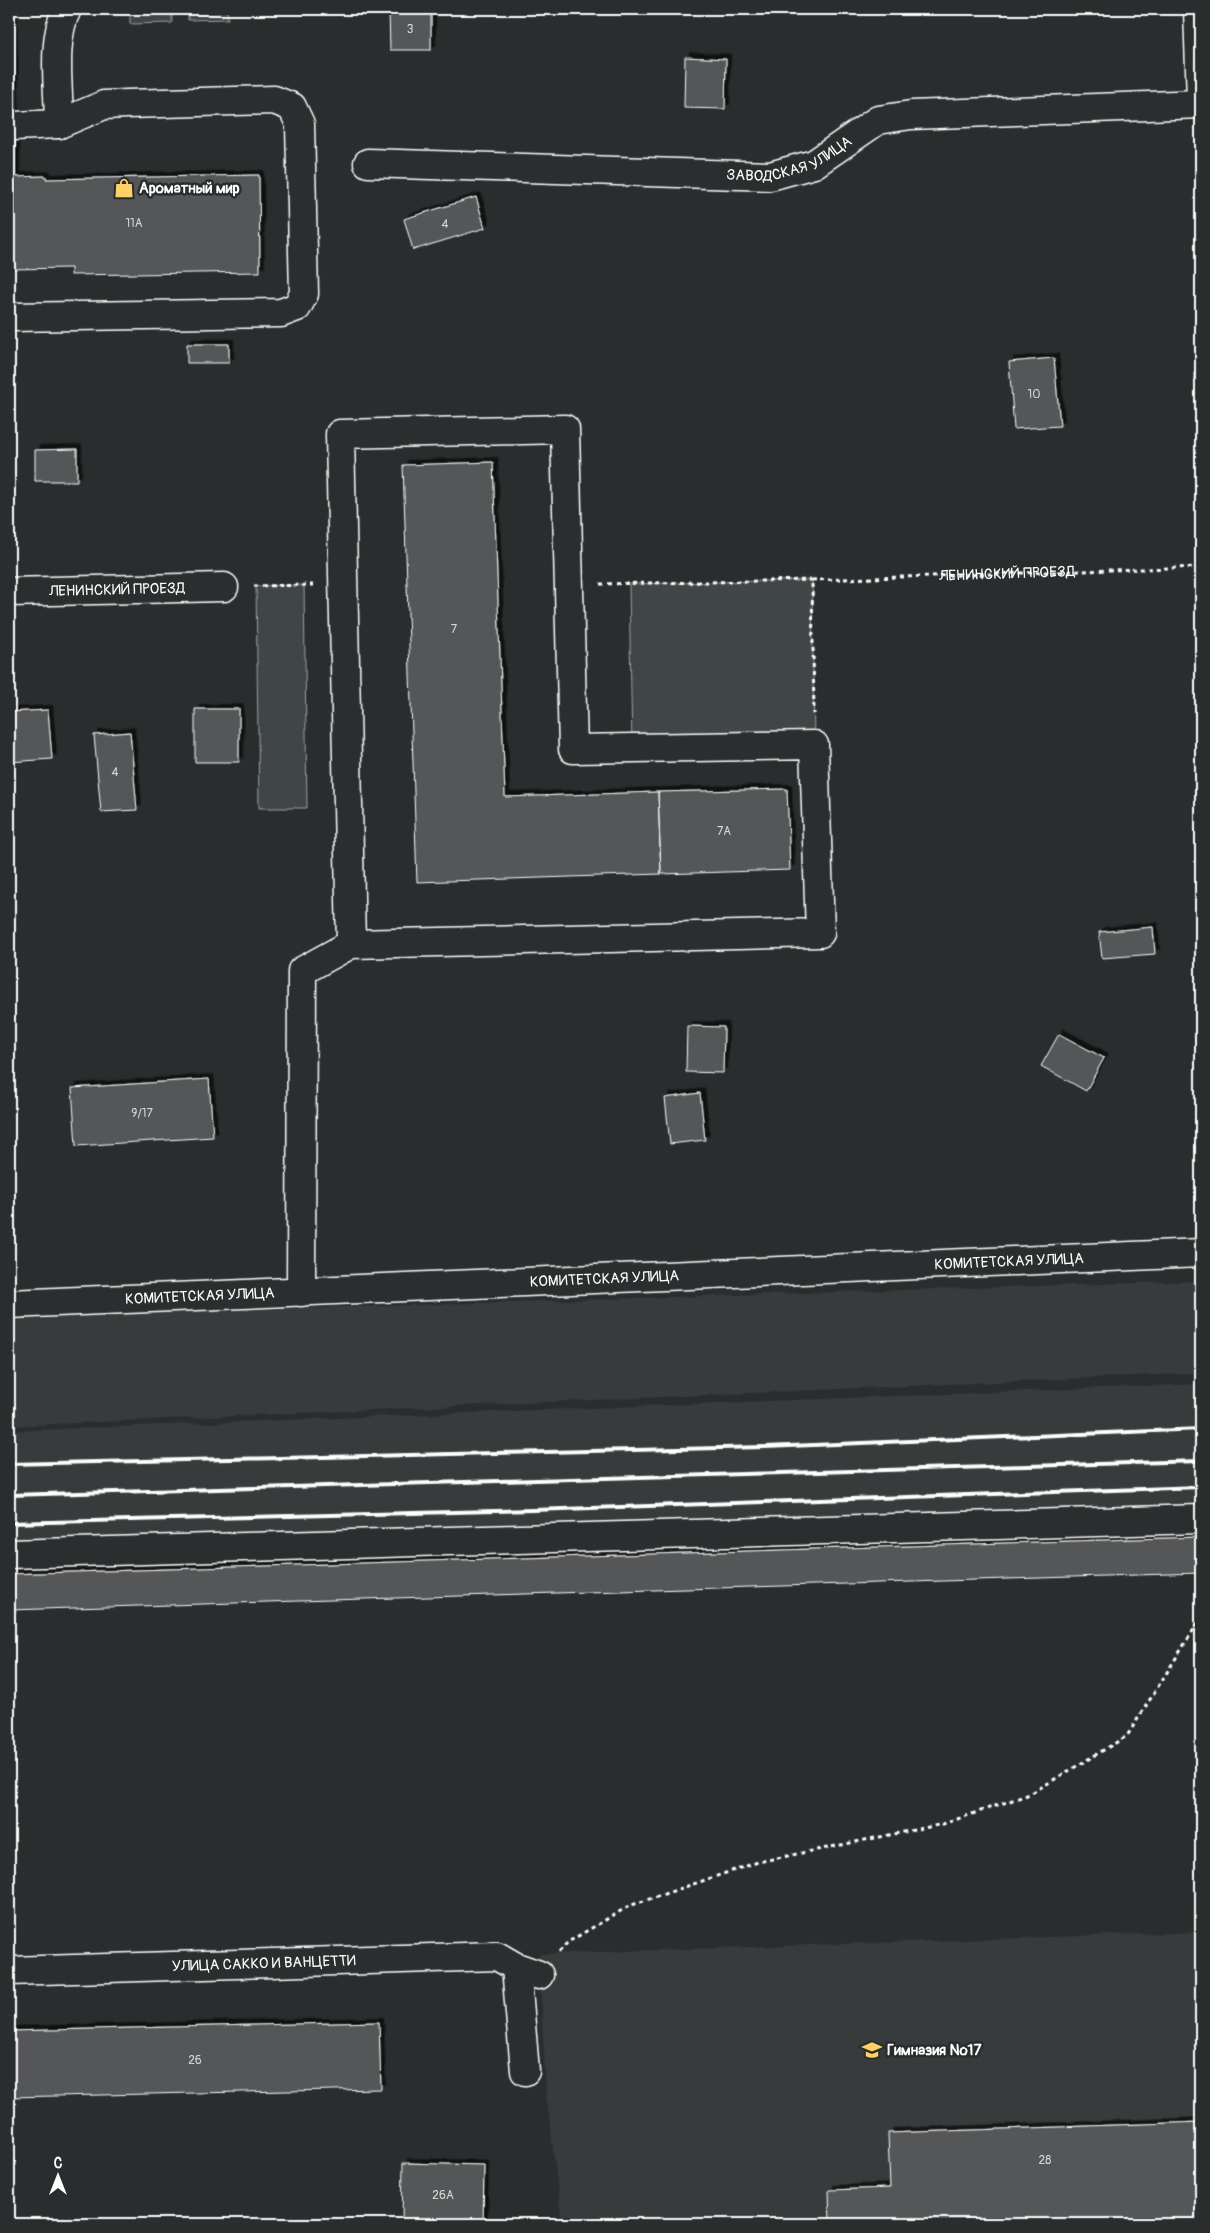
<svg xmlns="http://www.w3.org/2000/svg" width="1210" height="2233" font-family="Pangolin,sans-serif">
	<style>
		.built { fill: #373a3b }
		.green { fill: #414445; stroke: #a0a2a2 }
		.building { fill: #555758; stroke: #fff; filter: url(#shadow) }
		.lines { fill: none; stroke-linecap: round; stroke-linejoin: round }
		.minor-casing { stroke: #fff; stroke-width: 31 }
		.path { stroke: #fff; stroke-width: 3; stroke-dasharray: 4 4; stroke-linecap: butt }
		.minor { stroke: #2a2d2e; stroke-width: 28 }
		.rail { stroke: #fff; stroke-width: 4 }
		.labels { text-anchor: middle; stroke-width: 5; stroke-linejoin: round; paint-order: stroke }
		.number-label { font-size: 12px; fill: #d4d5d5 }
		.street-label { font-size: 15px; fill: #fff; stroke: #2a2d2e }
		.poi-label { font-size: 15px; font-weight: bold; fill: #fff; stroke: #2a2d2e; text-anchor: start }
	</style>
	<defs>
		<filter id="shadow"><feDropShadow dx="4.5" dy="-4.5" stdDeviation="0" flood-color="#0009"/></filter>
	</defs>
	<rect width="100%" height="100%" fill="#2a2d2e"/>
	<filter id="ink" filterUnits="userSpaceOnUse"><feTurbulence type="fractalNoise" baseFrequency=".02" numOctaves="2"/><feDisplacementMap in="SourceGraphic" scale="10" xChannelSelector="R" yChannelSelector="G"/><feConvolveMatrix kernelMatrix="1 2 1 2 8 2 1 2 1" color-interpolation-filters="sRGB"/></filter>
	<g filter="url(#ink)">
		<path class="built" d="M1201,1281V1373L9,1426V1317Z
			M1201,1384V1573L9,1610V1431Z
			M1201,1932V2224H562L546,2093L539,1954Z"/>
		<path class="green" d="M130,9H172V23L130,24Z
			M188,9H227L228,19L188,20Z
			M812,580L814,745L632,747L629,584Z
			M304,585L307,808H259L256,586Z"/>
		<path class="building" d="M9,9H12L15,151H9Z
			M389,9H431V50H390Z
			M954,9H1005V11L954,12Z
			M685,57L726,59L725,109L684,108Z
			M9,151H15V177L46,176V179L259,175L260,272L71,275V268L9,269Z
			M476,197L485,228L413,250L404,219Z
			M187,344H229V363H187Z
			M1054,358L1060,426L1014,429L1009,362Z
			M77,449V481H35V450Z
			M493,462L505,797L658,792L661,874L417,882L403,465Z
			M195,709H239V762H195Z
			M48,710L52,759L9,762V712Z
			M130,732L137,810L101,812L94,735Z
			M787,789L790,870L661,874L658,792Z
			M1153,927L1155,954L1102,958L1099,932Z
			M687,1026L724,1027L723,1073L686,1072Z
			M1059,1034L1104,1058L1086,1091L1041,1066Z
			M209,1079L213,1137L76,1146L72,1088Z
			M700,1093L705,1140L670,1144L665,1098Z
			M1201,1537V1573L9,1610V1574Z
			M379,2022L381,2089L9,2097V2031Z
			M1201,2122V2224H830L829,2190L890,2188L888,2133Z
			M403,2163L484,2165L483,2224H402Z"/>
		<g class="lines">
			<defs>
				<g id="minor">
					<path d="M1198,9L1201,100"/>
					<path d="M59,124C59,89 51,40 67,9"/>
					<path id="s2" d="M368,163L770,176L814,164L878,120L911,115L1201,104"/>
					<path d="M9,317L281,313L297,307L304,294L300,124L292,107L274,100L127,104L104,105L59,124L14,126"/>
					<path id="s3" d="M9,592L224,587"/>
					<path d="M301,1292L302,971L351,944L820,933L814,745L573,749L565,429L340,434L351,944"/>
					<path id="s4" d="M9,1304L1201,1253"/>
					<path d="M9,1554L1201,1519"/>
					<path d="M516,1967L525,2071"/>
					<path id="s5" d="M9,1971L497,1956L516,1967L539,1975"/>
				</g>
			</defs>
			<use href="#minor" class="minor-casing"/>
			<g class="path">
				<path id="s1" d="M812,580L1201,567"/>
				<path d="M600,584L812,580L814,714"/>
				<path d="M254,586L313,585"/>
				<path d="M559,1952L568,1942L629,1906L758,1862L943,1824L1030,1794L1127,1736L1201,1618"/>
			</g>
			<use href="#minor" class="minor"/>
			<path class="rail" d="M9,1464L765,1447L1201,1429
				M9,1495L1201,1461
				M9,1523L534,1510L1201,1487"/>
		</g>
	</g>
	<defs>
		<symbol id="shop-bare" viewBox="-9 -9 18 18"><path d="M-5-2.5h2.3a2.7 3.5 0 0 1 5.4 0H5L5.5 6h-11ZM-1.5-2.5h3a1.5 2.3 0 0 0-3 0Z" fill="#ffd166" stroke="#2a2d2e" stroke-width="2.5" paint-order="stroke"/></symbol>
		<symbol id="school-bare" viewBox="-9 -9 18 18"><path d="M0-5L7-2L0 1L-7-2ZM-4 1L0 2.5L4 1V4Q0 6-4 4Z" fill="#ffd166" stroke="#2a2d2e" stroke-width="2.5" paint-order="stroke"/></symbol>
	</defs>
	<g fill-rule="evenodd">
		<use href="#shop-bare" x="110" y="174" width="28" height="28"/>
		<use href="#school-bare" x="858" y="2036" width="28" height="28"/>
	</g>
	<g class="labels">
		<g class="number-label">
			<text x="410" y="33">3</text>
			<text x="134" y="227">11А</text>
			<text x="445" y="228">4</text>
			<text x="1034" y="398">10</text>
			<text x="454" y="633">7</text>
			<text x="115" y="776">4</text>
			<text x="724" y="835">7А</text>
			<text x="142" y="1117">9/17</text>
			<text x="195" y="2064">26</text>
			<text x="1045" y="2164">28</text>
			<text x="443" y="2199">26А</text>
		</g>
		<g class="street-label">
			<text dy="5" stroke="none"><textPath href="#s2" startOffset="425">ЗАВОДСКАЯ УЛИЦА</textPath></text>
			<text dy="5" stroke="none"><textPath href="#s1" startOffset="195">ЛЕНИНСКИЙ ПРОЕЗД</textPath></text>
			<text dy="5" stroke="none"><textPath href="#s3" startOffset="108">ЛЕНИНСКИЙ ПРОЕЗД</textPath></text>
			<text dy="5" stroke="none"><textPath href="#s4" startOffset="1001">КОМИТЕТСКАЯ УЛИЦА</textPath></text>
			<text dy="5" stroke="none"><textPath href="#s4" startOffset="596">КОМИТЕТСКАЯ УЛИЦА</textPath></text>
			<text dy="5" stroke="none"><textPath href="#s4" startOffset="191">КОМИТЕТСКАЯ УЛИЦА</textPath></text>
			<text dy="5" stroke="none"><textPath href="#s5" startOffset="255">УЛИЦА САККО И ВАНЦЕТТИ</textPath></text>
		</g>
		<g class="poi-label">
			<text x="139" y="193">Ароматный мир</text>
			<text x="887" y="2055">Гимназия №17</text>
		</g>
	</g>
	<rect width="1210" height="2233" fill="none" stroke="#2a2d2e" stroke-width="30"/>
	<rect x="15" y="15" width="1180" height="2203" fill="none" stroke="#fff" stroke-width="2" filter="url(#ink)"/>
	<g transform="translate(58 2176)" stroke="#2a2d2e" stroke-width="4" paint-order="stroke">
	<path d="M0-4L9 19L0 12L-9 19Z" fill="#ffffff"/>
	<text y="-8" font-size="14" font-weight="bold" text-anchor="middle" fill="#ffffff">С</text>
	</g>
</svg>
